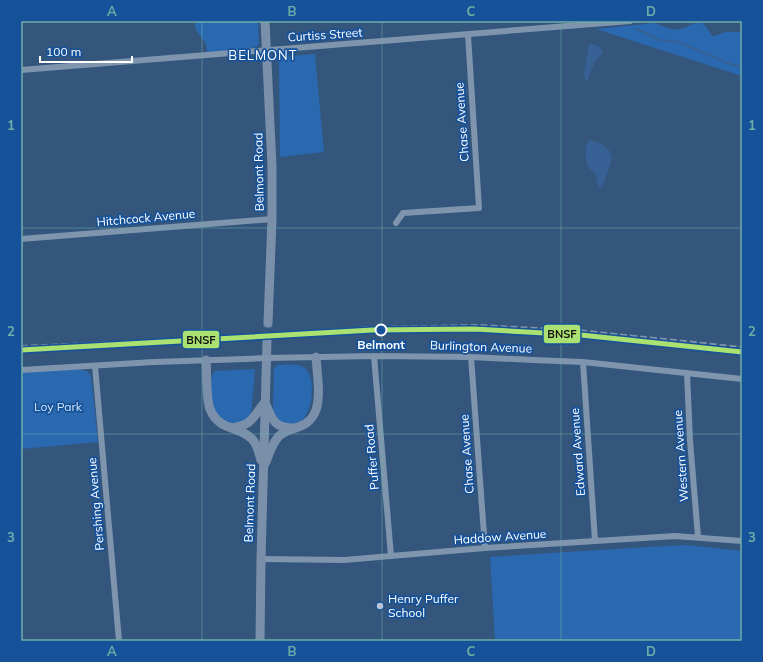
<svg xmlns="http://www.w3.org/2000/svg" width="763" height="662" font-family="Mulish,sans-serif">
	<style>
		.green { fill: #2a69b0 }
		.water { fill: #376194 }
		.lines { fill: none; stroke-linecap: round; stroke-linejoin: round }
		.stream { stroke: #376194; stroke-width: 2 }
		.secondary-tunnel { stroke: #526e90; stroke-width: 9; stroke-dasharray: 9 4.5; stroke-linecap: butt }
		.street { stroke: #7f95ae; stroke-width: 6 }
		.secondary { stroke: #7a90aa; stroke-width: 9 }
		.rail { stroke: #7f93ac; stroke-width: 2; stroke-dasharray: 7 3; stroke-linecap: butt }
		.street-bridge { stroke: #7f95ae; stroke-width: 6 }
		.rail-1-casing { stroke: #16529a; stroke-width: 8 }
		.rail-1 { stroke: #abe170; stroke-width: 5 }
		.grid { fill: none; stroke: #6fada8; stroke-width: 1; stroke-opacity: 0.55 }
		.stop-dot { fill: #16529a; stroke: #fff; stroke-width: 2 }
		.poi-dot { fill: #b8c4d1; stroke: #16529a; stroke-width: 1.5 }
		.labels { text-anchor: middle; stroke-width: 3.5; stroke-linejoin: round; paint-order: stroke }
		.street-label { font-size: 12px; fill: #fff; stroke: #16529a }
		.stop-label { font-size: 12px; font-weight: bold; fill: #fff; stroke: #16529a }
		.park-label { font-size: 12px; fill: #d3e6fc; stroke: #16529a }
		.poi-label { font-size: 12px; fill: #fff; stroke: #16529a; text-anchor: start }
		.neighbourhood-label { font-size: 13px; letter-spacing: 1px; fill: #fff; stroke: #16529a }
		.line-badge { stroke: #16529a; stroke-width: 1.5 }
		.pale-badge-label { font-size: 11px; text-anchor: middle; font-weight: bold; fill: #111 }
		.neatline { fill: none; stroke: #6fada8; stroke-width: 1.5 }
		.grid-label { font-size: 13px; text-anchor: middle; font-weight: bold; fill: #6fada8 }
	</style>
	<rect width="100%" height="100%" fill="#34557c"/>
	<path class="green" d="M195,21H258L259,44L256,47L251,48L207,53L206,44L195,28Z
		M655,23C666,28 675,32 687,27C692,24 696,22 702,23L707,28L711,35L714,36L725,32H742V76L596,29Z
		M315,54L324,152L280,157L279,57Z
		M277,365C285,365 298,363 305,368C316,377 313,411 302,420C296,425 289,424 281,425L273,411L274,368Z
		M78,369L87,371L91,376L98,442L21,449V372Z
		M255,369L251,416C248,420 245,421 240,422C228,425 215,418 212,405C211,401 211,396 211,392C211,384 210,377 215,371Z
		M686,545L742,551V641H495L490,557L647,547Z"/>
	<path class="water" d="M589,44C596,44 601,46 603,53L595,61L587,81L585,80L584,73Z
		M590,140L600,143L609,150L612,159L603,186L599,189L596,175L587,166C586,157 583,147 590,140Z"/>
	<g class="lines">
		<path class="stream" d="M637,29L659,40L678,42L725,62L742,68"/>
		<path class="secondary-tunnel" d="M267,341L268,323"/>
		<path class="street" d="M21,70L630,21
			M396,223L403,213L479,208L468,35
			M21,239L272,219
			M374,356L391,556
			M471,357L485,548
			M267,358L374,356L471,357L533,360L583,362L742,379
			M583,362L595,541
			M95,366L119,641
			M21,370L154,362L246,359
			M687,373L690,440L698,537
			M261,559L344,560L485,548L675,536L742,541"/>
		<path class="secondary" d="M265,21L272,166V219L268,323
			M206,360C207,371 206,400 210,409C219,432 240,425 253,440C258,446 259,454 261,460
			M266,405C273,420 274,428 293,428
			M231,428C253,425 252,418 265,402
			M265,464C269,455 272,443 279,436C291,425 308,431 316,410C321,394 317,374 316,357
			M260,641L261,559L267,341"/>
		<path class="rail" d="M21,346L186,339L373,327L478,325L577,330L742,347"/>
		<path class="street-bridge" d="M246,359L267,358"/>
		<defs>
			<path id="rail-1" d="M21,350L373,330L474,329L581,335L742,352"/>
		</defs>
		<use href="#rail-1" class="rail-1-casing"/>
		<use href="#rail-1" class="rail-1"/>
	</g>
	<path class="grid" d="M202,21V641M382,21V641M561,21V641M21,228H742M21,434H742"/>
	<circle class="stop-dot" cx="381" cy="330" r="5.5"/>
	<circle class="poi-dot" cx="380" cy="606" r="4"/>
	<g class="labels">
		<g class="street-label">
			<text transform="translate(325 35) rotate(-4)" y="4">Curtiss Street</text>
			<text transform="translate(462 122) rotate(-94)" y="4">Chase Avenue</text>
			<text transform="translate(259 172) rotate(-91)" y="4">Belmont Road</text>
			<text transform="translate(146 218) rotate(-5)" y="4">Hitchcock Avenue</text>
			<text transform="translate(481 347) rotate(2)" y="4">Burlington Avenue</text>
			<text transform="translate(578 452) rotate(-94)" y="4">Edward Avenue</text>
			<text transform="translate(467 454) rotate(-94)" y="4">Chase Avenue</text>
			<text transform="translate(681 456) rotate(-94)" y="4">Western Avenue</text>
			<text transform="translate(372 457) rotate(-95)" y="4">Puffer Road</text>
			<text transform="translate(250 503) rotate(-88)" y="4">Belmont Road</text>
			<text transform="translate(96 504) rotate(-95)" y="4">Pershing Avenue</text>
			<text transform="translate(500 537) rotate(-4)" y="4">Haddow Avenue</text>
		</g>
		<g class="stop-label">
			<text x="381" y="349">Belmont</text>
		</g>
		<g class="park-label">
			<text x="58" y="411">Loy Park</text>
		</g>
		<g class="poi-label">
			<text x="388" y="603">Henry Puffer<tspan x="388" dy="14">School</tspan></text>
		</g>
		<g class="neighbourhood-label">
			<text x="263" y="60">BELMONT</text>
		</g>
	</g>
	<g class="line-badge">
		<rect x="543" y="324" width="38" height="20" rx="4" fill="#abe170"/>
		<rect x="182" y="330" width="38" height="19" rx="4" fill="#abe170"/>
	</g>
	<g class="pale-badge-label">
		<text x="562" y="338">BNSF</text>
		<text x="201" y="344">BNSF</text>
	</g>
	<rect width="763" height="662" fill="none" stroke="#16529a" stroke-width="44"/>
	<path d="M40 56v6h92v-6" fill="none" stroke="#ffffff" stroke-width="2"/>
	<text x="46" y="56" font-size="12" fill="#ffffff" stroke="#16529a" stroke-width="3" paint-order="stroke">100 m</text>
	<rect x="22" y="22" width="719" height="618" class="neatline"/>
	<g class="grid-label">
		<text x="112" y="16">A</text>
		<text x="292" y="16">B</text>
		<text x="471" y="16">C</text>
		<text x="651" y="16">D</text>
		<text x="11" y="130">1</text>
		<text x="752" y="130">1</text>
		<text x="11" y="336">2</text>
		<text x="752" y="336">2</text>
		<text x="11" y="542">3</text>
		<text x="752" y="542">3</text>
		<text x="112" y="656">A</text>
		<text x="292" y="656">B</text>
		<text x="471" y="656">C</text>
		<text x="651" y="656">D</text>
	</g>
</svg>
